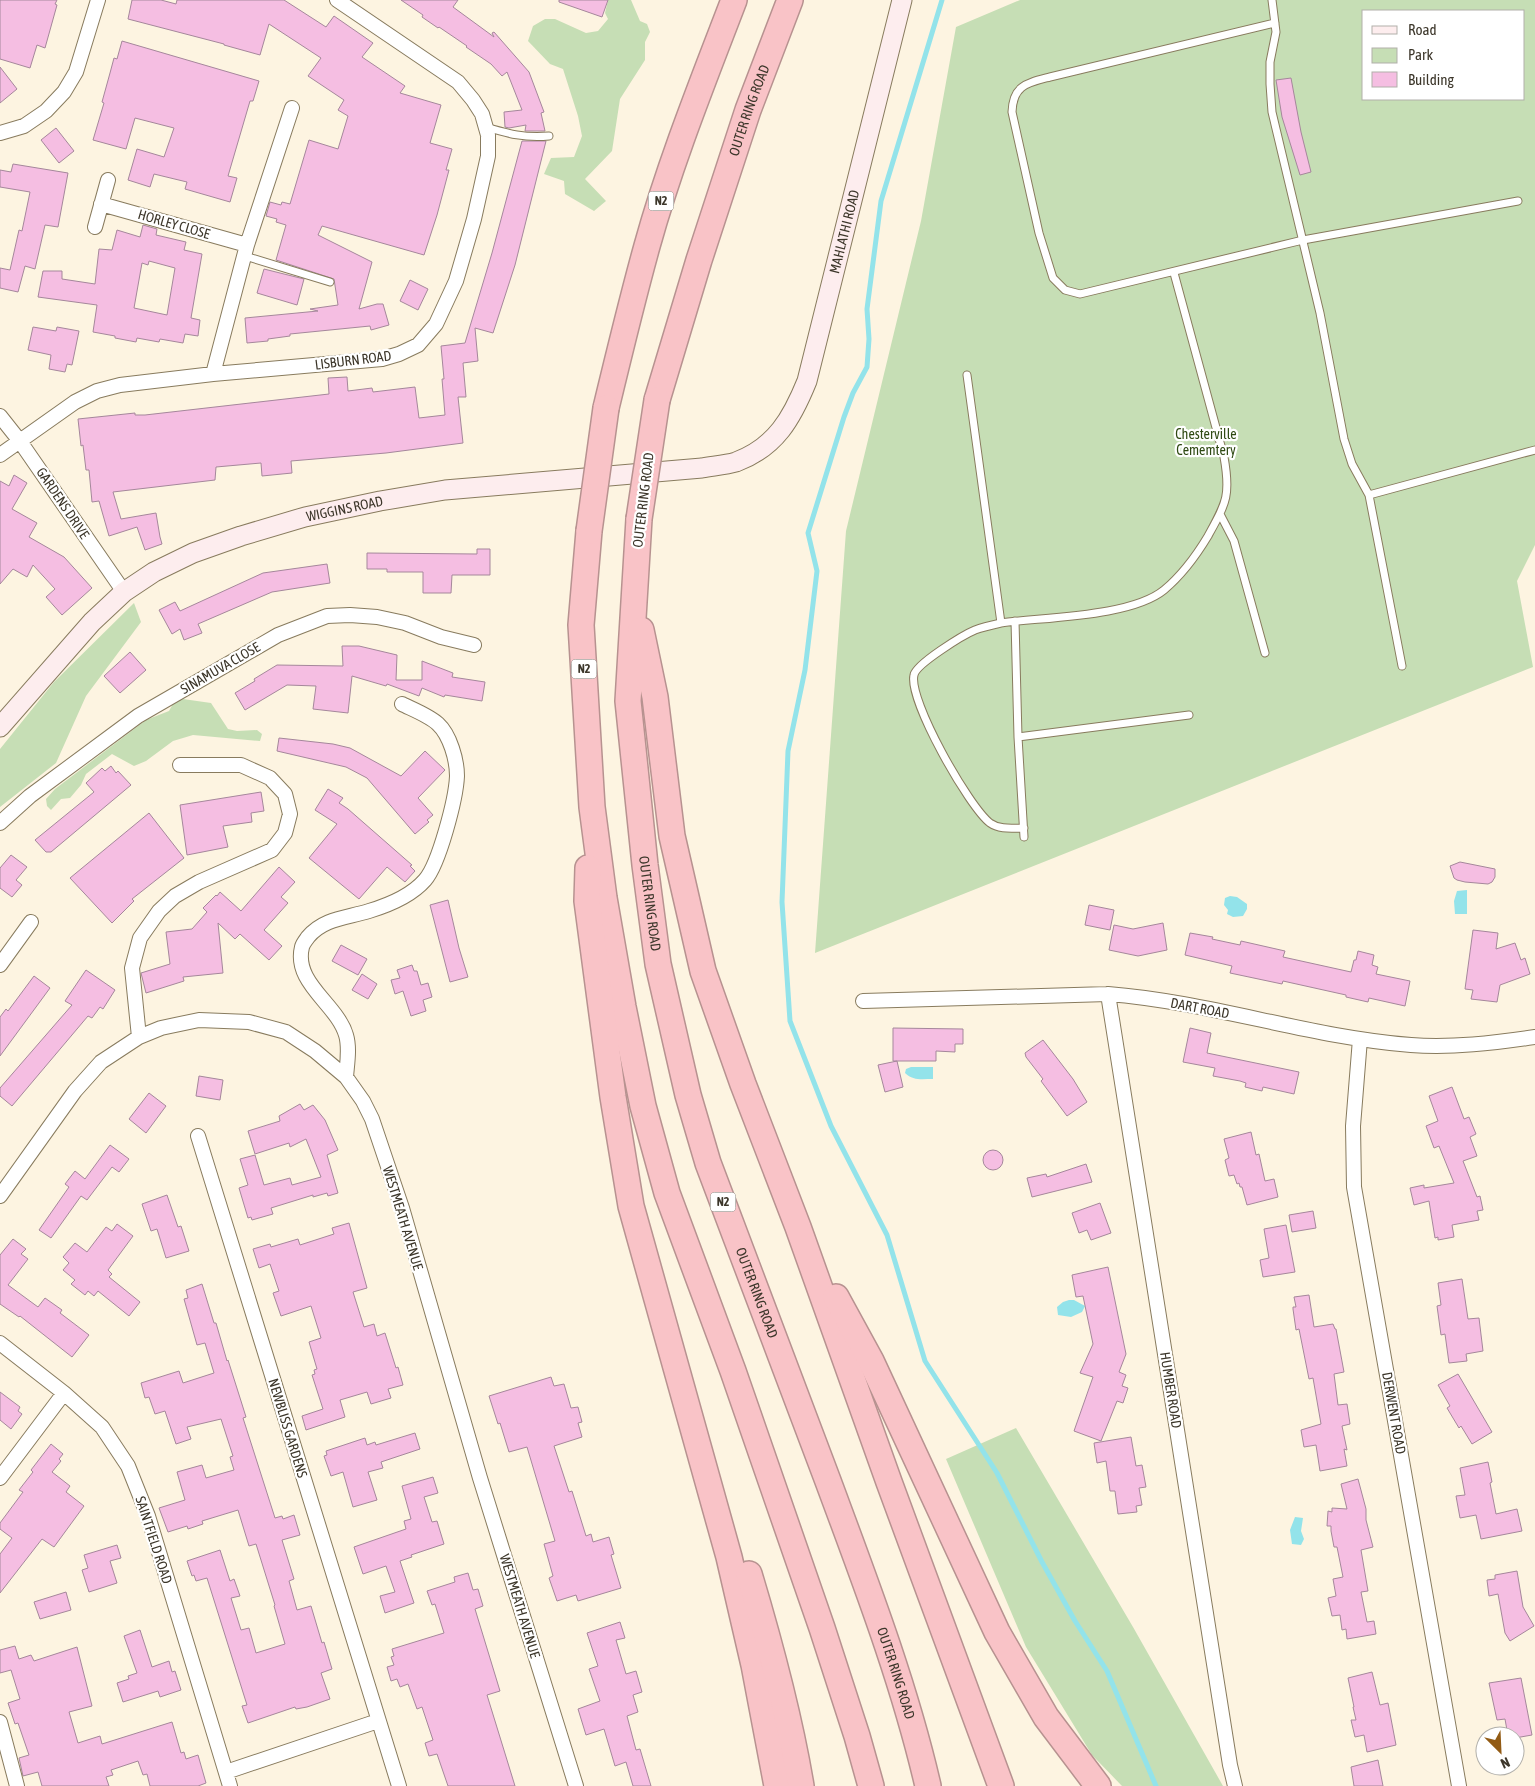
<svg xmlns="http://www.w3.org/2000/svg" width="1535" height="1786" font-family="'Asap Condensed',sans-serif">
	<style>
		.green { fill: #c6deb5; fill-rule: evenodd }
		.water { fill: #93e3ea }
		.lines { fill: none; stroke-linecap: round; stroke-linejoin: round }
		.stream { stroke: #93e3ea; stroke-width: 5 }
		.building { fill: #f5bee2; stroke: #a5879b; fill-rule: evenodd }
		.lane-casing { stroke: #887b5e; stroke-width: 9 }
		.street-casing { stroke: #887b5e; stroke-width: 16 }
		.secondary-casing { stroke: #887b5e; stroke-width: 21 }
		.highway-casing { stroke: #b79290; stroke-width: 28 }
		.lane { stroke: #fff; stroke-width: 7 }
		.street { stroke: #fff; stroke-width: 14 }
		.secondary { stroke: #fdedee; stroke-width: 19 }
		.highway { stroke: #f9c3c7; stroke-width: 25 }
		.highway-bridge-casing { stroke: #b79290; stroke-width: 28; stroke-linecap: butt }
		.highway-bridge { stroke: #f9c3c7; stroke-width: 25 }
		.labels { text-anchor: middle; stroke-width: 4.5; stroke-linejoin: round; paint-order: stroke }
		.shield { fill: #fff; stroke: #76726a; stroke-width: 1 }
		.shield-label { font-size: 12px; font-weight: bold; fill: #3c362a }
		.street-label { font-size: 14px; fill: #3c362a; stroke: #fff }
		.park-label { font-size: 14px; fill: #2e4912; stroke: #fff }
	</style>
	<rect width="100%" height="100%" fill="#fdf4e1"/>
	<path class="green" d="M608,0H631L640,21L647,24L650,32L645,42V60L620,99L612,151L585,179L606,201L594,211L565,194L564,181L544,174L551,158L574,157L582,136L578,116L563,69L550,64L528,41L533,26L545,19H555L586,33L598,31L608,19L605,13Z
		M1020,0H1535V545L1517,581L1533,667L815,953L846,531L921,221L956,27ZM1364,11H1524V99H1364Z
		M134,603L141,622L86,696L56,763L0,807V749L54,682Z
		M183,699L211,703L228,729L237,731L257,730L262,734L260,741L193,735L173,741L146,761L134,766L112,754L86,774L81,785L70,798L61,799L51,810L47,806L46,799L55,789L146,720L169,711L174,702Z
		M1016,1428L1133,1627L1223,1786H1122L1092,1755L1026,1647L946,1459Z"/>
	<path class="water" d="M1467,890V914H1455L1454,901L1457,891Z
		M1230,896L1237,897L1247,904V909L1243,916L1233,917L1227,914L1228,910L1224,905L1225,898Z
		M911,1067H933V1079C922,1079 913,1081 905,1073L906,1069Z
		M1069,1300H1074L1085,1306L1082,1312L1071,1317L1058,1315L1057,1307L1063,1302Z
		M1295,1517L1303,1518L1301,1531L1304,1539L1301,1545L1292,1544L1290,1530Z"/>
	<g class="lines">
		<path class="stream" d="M942,0L881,201L867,309L869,339L867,367L853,393L844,417L808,533L817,571L805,670L788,751L782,902L790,1021L831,1126L887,1235L925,1361L997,1473L1042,1562L1075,1621L1107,1671L1156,1786"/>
	</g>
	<path class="building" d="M0,0H57L55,4L57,5L45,48L37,45L30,68L0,59Z
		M132,0H161L176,4L177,0H284L326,27L334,16L373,43L362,57L405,86L400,93L441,105L430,143L452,149L446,170H449L437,215L424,255L322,226L318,235L372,262L359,309L377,304H383L389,325L371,330L370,326L290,334V336L268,339V341L247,343L245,318L318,311L310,309L338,305L334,279L276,260L286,225L276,222L277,219L266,216L270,202L281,205L282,202L290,204L309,140L338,149L348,116L338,110L344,100L308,76L321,58L269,24L260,55L224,45V44L128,19Z
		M401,0H458L453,7L494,37L492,33L494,32L529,72L544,112L541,113L545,131H525L526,125L509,128L505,127L504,112L522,110L507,72L502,76L491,64L466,47L467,46L439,27L438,28L422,17L423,15Z
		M559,0H608L602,17L559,2Z
		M122,41L259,81L253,101H250L228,176L237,178L230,202L185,189L187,182L154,174L150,187L128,180L137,149L164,157L174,128L135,118L126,149L93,140L104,103L102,102L110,73L114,58L117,59Z
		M0,67L17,89L0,103Z
		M1291,78L1301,132L1311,172L1300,175L1282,117L1276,80Z
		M56,128L74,151L59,163L41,140Z
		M522,141H546L515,265L493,333L475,328L478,361L463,363L466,397H458L463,443L386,453L291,461L292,473L262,476L261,463L216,467L215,480L113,492L121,519L156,513L160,537L162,544L145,550L137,527L109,536L99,501L92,502L89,470H86L83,445L81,446L78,419L135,413V415H145L329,394L328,378L347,377L348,391L372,388L373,392L415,387L419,418L445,415L442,379H444L441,346L465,343L492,253Z
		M13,164L68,173L58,227L45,225L35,269L25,266L18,292L0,288V268L10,270L19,230L22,231L30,192L0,187V170L11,172Z
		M143,225L157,229L156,235L186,242L184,250L202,254L191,318L200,320L198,336L185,334L183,343L160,339L159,342L137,338L136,342L115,338V336L93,332L97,305L38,297L43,271H62V279L95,284L99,249L112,250L117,230L140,237ZM149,261L175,268L167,315L134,308L142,263L148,265Z
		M264,269L304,279L297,305L257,293Z
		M410,280L428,289L418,310L400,301Z
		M33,327L56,331L57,327L79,331L72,365L67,364L65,372L49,369L51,355L28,350Z
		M14,475L27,483L12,509L37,523L29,537L64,557L92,588L62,615L46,597L55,589L33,565L27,577L13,569L0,584V481L9,486Z
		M477,549H490V575H452L451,593H423V572H387V569H367V553L477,554Z
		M327,564L330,583L272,592L198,624L202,633L184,640L180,629L172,634L159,610L175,602L180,611L263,573Z
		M342,646H359L397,655L396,680H422V661L453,673L452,677L485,682L482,701L445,695L444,697L422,688L419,696L387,684L386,686L352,676L348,713L313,709L316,686L287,685L245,710L235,693L255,681L254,679L277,665L343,666Z
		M130,652L146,670L120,693L104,676Z
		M279,738L333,744L350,748L401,776L425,751L445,770L418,798L433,815L427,820L429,822L415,834L367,778L346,767L277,751Z
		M111,766L116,773L118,771L131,785L51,852H46L35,840L94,792L86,783L102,768L105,771Z
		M328,789L343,798L339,803L348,809L412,865L410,866L415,871L405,882L387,867L359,899L309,858L337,824L315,810Z
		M261,792L264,811L251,813L252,822L223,826L228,847L187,855L180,805Z
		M149,813L184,858L132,899L134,901L112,923L70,878Z
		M11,855L27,867L16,880L22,885L12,897L0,888V868Z
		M1460,862L1495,869V877L1492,882L1488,884L1465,882L1457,880L1454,878L1450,866Z
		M279,867L295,882L281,897L288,903L264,930L282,946L269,960L240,934L235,939L218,923L223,973L183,977L184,981L146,993L141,973L170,964L166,932L192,929L207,912L203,908L216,895L217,896L220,892L241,911Z
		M448,900L459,948L468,977L450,982L430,905Z
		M1089,905L1114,910L1110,930L1085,925Z
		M1163,923L1167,950L1138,956L1109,950L1114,925L1133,929Z
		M1473,930L1498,933L1496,949L1515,943L1521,960L1525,958L1530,974L1500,985L1497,1002L1471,999L1473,990L1465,989Z
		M1190,933L1213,937L1212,939L1240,945L1241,941L1285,951L1283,957L1351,972L1354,960H1356L1358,951L1374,955L1372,965L1378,967L1376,974L1410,981L1405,1006L1369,998L1368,1002L1346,997V995L1283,981L1282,984L1230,973L1232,966L1185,955Z
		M341,945L367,959L358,975L332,961Z
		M412,965L414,971H417L421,985L428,983L432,997L423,1000L426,1011L411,1016L403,991L395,994L391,980L400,978L397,970Z
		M86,970L115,990L103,1009L100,1007L92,1018L88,1016L12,1106L0,1096V1088L72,1005L65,1001Z
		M362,974L377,984L368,999L352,990Z
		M34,976L50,988L0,1056V1017L6,1009L8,1011Z
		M893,1028L963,1029V1044H955V1052L936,1051V1061H893Z
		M1190,1028L1211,1033L1207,1053L1299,1072L1294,1094L1263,1087L1262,1091L1245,1087L1246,1083L1240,1081L1213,1076L1215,1068L1183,1062Z
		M1043,1040L1073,1079L1087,1102L1067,1116L1041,1081L1043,1079L1026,1057L1025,1053Z
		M897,1061L903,1087L885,1092L878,1065Z
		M199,1076L223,1080L220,1100L196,1096Z
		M1452,1087L1464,1119L1469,1117L1476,1134L1470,1137L1477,1156L1463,1161L1477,1197L1480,1196L1483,1210L1477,1211L1479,1220L1452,1225L1454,1237L1438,1240V1237L1435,1238L1429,1201L1414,1205L1410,1188L1424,1185V1188L1454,1183L1439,1146L1434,1148L1426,1126L1438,1121L1429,1096Z
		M149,1093L166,1106L146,1133L129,1119Z
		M300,1104L304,1110L313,1105L325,1120L338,1150L327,1155L338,1193L328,1196L327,1193L313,1197V1195L271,1208L273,1214L252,1220L251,1217L248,1218L239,1188L248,1185L240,1159L255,1155L264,1185L290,1178L292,1185L321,1177L306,1139L290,1147L289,1143L255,1154L248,1131L280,1121L279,1116Z
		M1251,1132L1256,1155L1259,1154L1265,1181L1274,1179L1278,1197L1247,1205L1242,1187H1240L1239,1183L1237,1184L1234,1175L1229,1176L1225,1160L1229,1158L1224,1139Z
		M110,1145L129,1159L119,1172L112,1167L87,1200L81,1196L51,1238L39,1230L69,1187L65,1184L75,1171L85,1179Z
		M983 1160a10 10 0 1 1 20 0a10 10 0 1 1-20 0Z
		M1086,1164L1092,1182L1032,1197L1027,1178L1046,1174L1047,1177Z
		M167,1195L178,1227L181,1226L189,1251L166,1258L157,1229L151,1231L142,1204Z
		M1100,1203L1111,1233L1091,1240L1087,1230L1079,1233L1072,1213Z
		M1313,1211L1316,1228L1292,1232L1289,1215Z
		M349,1223L367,1288L353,1292L364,1327L374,1324L377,1336L385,1333L396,1368L398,1367L403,1385L388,1389L391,1398L371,1404L367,1392L340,1400L345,1417L306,1430L302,1416L323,1409L312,1375L315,1374L314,1370L317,1369L309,1342L321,1338L311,1306L281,1316L273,1293L279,1291L270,1264L259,1268L253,1249L270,1244L271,1247L298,1239L300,1245L334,1234L332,1228Z
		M117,1224L133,1236L108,1270L112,1274L109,1277L140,1302L129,1316L98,1291L94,1296L88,1291L85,1295L71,1284L75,1280L63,1270L69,1263L63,1257L75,1243L87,1252L106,1227L112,1231Z
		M1286,1225L1295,1272L1263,1277L1260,1260L1269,1258L1264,1229Z
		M13,1239L26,1249L21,1254L28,1259L8,1285L38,1307L45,1298L62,1310L60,1313L89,1335L72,1357L20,1316L19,1317L0,1304V1255Z
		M1108,1267L1126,1354L1119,1372L1126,1375L1122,1386L1128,1388L1123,1403L1117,1401L1101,1441L1074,1431L1093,1377L1080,1373L1093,1344L1083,1296L1076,1297L1072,1275Z
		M1462,1279L1468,1319L1479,1318L1483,1351L1466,1354L1467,1361L1449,1363L1445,1334L1441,1335L1437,1306L1441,1305L1438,1283Z
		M202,1284L214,1323H216L227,1361L228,1360L241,1401L246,1417L243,1418L275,1518L282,1516L283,1519L294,1515L300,1535L282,1540L294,1579L289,1581L297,1610L311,1606L322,1643L324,1642L332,1669L321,1673L330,1699L307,1707L296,1709L295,1707L248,1723L242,1706L247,1705L207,1578L196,1581L194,1575L192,1576L187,1561L220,1550L230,1581L234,1579L240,1596L231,1598L241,1630L249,1628L256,1653L285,1644L274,1606L275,1605L256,1544L249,1546L238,1510L202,1521L203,1524L188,1529L187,1526L168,1532L159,1508L185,1500L177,1472L202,1465L206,1478L234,1470L230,1457L233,1456L221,1419L187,1427L191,1439L176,1444L165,1411L155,1414L149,1397L145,1398L141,1383L179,1371L183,1383L214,1373L205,1343L197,1345L184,1299L188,1298L186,1290Z
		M1309,1295L1314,1327L1333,1324L1335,1329H1336L1344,1372L1334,1374L1338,1405L1347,1404L1350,1424L1342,1426L1347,1450L1344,1449L1347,1466L1320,1471L1316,1445L1304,1447L1301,1430L1321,1424L1313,1378L1309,1379L1299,1329L1296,1330L1293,1309V1307H1296L1294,1297Z
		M1458,1374L1492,1432L1472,1444L1461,1426L1459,1428L1447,1408L1450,1406L1438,1385Z
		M551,1377L554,1386L564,1384L571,1408L578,1407L582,1422L578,1423L582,1437L554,1446L569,1492L572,1491L586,1536L591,1534L593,1542L609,1537L614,1554L611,1555L621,1588L578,1601L576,1595L557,1601L549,1578L553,1576L544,1544L555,1541L527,1447L509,1452L500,1423L498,1424L489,1396Z
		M0,1392L20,1407L18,1411L22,1414L11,1429L0,1420Z
		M415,1433L420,1449L381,1462L383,1468L368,1472L377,1500L353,1507L343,1472L331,1476L324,1456L327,1455L326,1451L365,1438L367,1445L375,1442L376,1445Z
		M1131,1437L1136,1466L1142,1465L1146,1487L1139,1488L1142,1505L1136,1506L1137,1512L1118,1514L1115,1491H1110L1106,1461L1097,1463L1094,1443Z
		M51,1444L63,1454L59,1459L61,1461L52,1472L70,1486L66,1492L84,1506L54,1547L42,1539L0,1593V1554L12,1538L0,1529V1523L23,1492L19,1490L33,1472L31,1470Z
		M1488,1462L1492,1482L1490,1483L1496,1514L1517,1509L1522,1531L1481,1539L1476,1515L1460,1518L1456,1496L1465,1495L1460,1468Z
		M433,1477L438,1493L424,1497L432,1522L437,1521L444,1544L411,1555L412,1557L400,1561L414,1603L385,1613L380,1596L395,1592L386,1566L363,1574L354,1547L406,1529L404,1521L411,1519L402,1486Z
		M1358,1479L1366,1509V1520L1373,1547L1361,1550L1368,1591L1361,1592L1367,1622L1374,1621L1376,1634L1347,1639L1346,1629L1342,1630L1340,1615L1332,1616L1328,1598L1336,1596L1333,1579L1343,1577L1337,1547H1334L1331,1531V1526H1327L1328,1511L1332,1512V1508L1347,1509L1341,1484Z
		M117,1545L121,1558L110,1561L117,1583L89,1592L82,1570L88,1568L84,1555Z
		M1517,1571L1523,1607L1534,1626L1510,1641L1505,1633L1498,1594L1489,1596L1487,1580L1495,1579V1575Z
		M468,1573L473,1590L478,1589L483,1606L475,1609L500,1691L487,1695L515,1786H448L437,1754L429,1756L425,1743L433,1740L422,1707L417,1709L408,1684L400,1687L397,1679L391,1681L387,1667L394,1665L391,1657L394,1656L392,1649L444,1633L435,1604L432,1605L427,1591L455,1582L454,1577Z
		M66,1592L71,1610L40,1619L34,1602Z
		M620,1622L625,1638L616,1640L626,1674L636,1671L642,1692L633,1695L638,1712L627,1716L636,1750L640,1749L651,1786H633L626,1762L615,1766L604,1729L586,1735L578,1709L600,1701L589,1669L598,1666L587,1633Z
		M140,1630L152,1667L169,1661L172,1672L175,1671L181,1690L160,1697L158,1691L123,1702L117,1683L129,1679L128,1676L137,1673L124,1636Z
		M15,1646L19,1659L31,1655L34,1661L77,1647L92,1706L69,1712L78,1743L100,1736L102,1744L172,1722L181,1753L184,1752L186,1759L198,1755L206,1783L198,1786H150L147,1774L143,1775L138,1761L111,1770L113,1775L106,1777L109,1786H42L38,1772L23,1776L19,1758L29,1755L18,1723L15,1724L8,1703L20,1699L11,1670L0,1673V1650Z
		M1372,1672L1380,1705L1388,1703L1396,1745L1367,1752L1364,1735L1355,1737L1351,1720H1356L1353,1707H1354L1348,1678Z
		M1521,1678L1532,1735L1515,1738V1736H1508L1505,1719L1497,1720L1489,1683Z
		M1378,1760L1383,1786H1354L1351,1767Z"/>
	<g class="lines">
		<defs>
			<path id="lane" d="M1272,0L1276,32L1270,62V84L1272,112L1320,313L1344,439L1352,464L1369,495L1402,666
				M1275,23L1050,77C1027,83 1013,85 1012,112L1039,233L1053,278L1065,290L1080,294L1303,240L1518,201
				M486,127C509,134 524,138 549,136
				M245,256L330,282
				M967,375L1001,623C1044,617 1131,617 1164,590C1182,575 1196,556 1208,536C1226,503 1231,496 1224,457L1174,273
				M1369,495L1535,450
				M1220,514L1234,541L1265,653
				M1015,621L1018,737L1024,837
				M1001,623C992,625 983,627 975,630C963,635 916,664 914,675C908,700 969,807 990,823C1000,830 1012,828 1024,828
				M1018,737L1189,715"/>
			<path id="street" d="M0,133L24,126L46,111L64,92L76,72L98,0
				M101,204L247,245
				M95,227L108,180
				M213,374L247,245L292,108
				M0,416L19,440L124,592
				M0,455L75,402L97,391L120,385L213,374L382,359L399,354L418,345L436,324L456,281L474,219L488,156V135L482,114L473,100L458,82L337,0
				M0,823L30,796L138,716L278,635L327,616L350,615L377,617L405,623L441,637L474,645
				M0,965L31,922
				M1108,994L1230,1765L1235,1786
				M863,1001L1108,994C1210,1002 1309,1037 1411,1045C1452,1048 1494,1043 1535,1037
				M139,1037L132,968L140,938L159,911L175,896L199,882L272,850L285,833L290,814L285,794L270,778L241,765H180
				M1360,1039L1353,1126L1354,1187L1459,1786
				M346,1077C347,1064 350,1048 346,1035C337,1004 293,983 302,947C303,943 306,940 308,937C324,918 347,918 369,911C389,905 411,896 425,880C439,864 456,799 457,776C457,760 450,735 438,724C430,716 412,709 402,704
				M198,1136L399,1786
				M0,1196L75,1091L101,1062L139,1037L161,1028L199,1020L249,1022L286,1032L315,1051L346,1077L363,1101L372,1119L402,1208L480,1478L576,1786
				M0,1343L64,1393L102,1427L128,1466L148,1516L230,1786
				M0,1478L64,1393
				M0,1722L17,1786
				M226,1772L378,1721"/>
			<g id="secondary">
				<path id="s1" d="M0,727L92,622L124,592L154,572L193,553L241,536L305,517L380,501L445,490L702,468C713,466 726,465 736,462C776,447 792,418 807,381L902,0"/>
			</g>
			<g id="highway">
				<path id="s2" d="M657,400L699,260L748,110L790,0"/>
				<path d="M606,408C619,354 632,300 647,246C670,163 703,81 734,0"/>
				<path id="s3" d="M639,519L628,701L645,865L658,964L688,1095L708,1163C748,1269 788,1375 828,1481C865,1581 904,1682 928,1786"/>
				<path d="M589,531L581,625L592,807L604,898L623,1007L643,1106L667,1193L733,1371L822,1628L857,1736L871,1786"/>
				<path d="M641,630L655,697L672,836L703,971L743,1084L798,1227L889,1482L1001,1786"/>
				<path d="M588,868L587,901L613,1097L631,1206L729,1557L754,1665L777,1786"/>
				<path d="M836,1297L871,1361L997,1632L1046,1717L1098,1786"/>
				<path d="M749,1574C770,1644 789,1714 801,1786"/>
			</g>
		</defs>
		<use href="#lane" class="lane-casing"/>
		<use href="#street" class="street-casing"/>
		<use href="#secondary" class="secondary-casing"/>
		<use href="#highway" class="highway-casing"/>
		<use href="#lane" class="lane"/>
		<use href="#street" class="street"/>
		<use href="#secondary" class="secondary"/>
		<use href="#highway" class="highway"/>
		<defs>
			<path id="highway-bridge" d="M639,519L657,400
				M589,531L606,408"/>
		</defs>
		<use href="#highway-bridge" class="highway-bridge-casing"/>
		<use href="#highway-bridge" class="highway-bridge"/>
	</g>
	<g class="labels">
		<g class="shield">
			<rect x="648.5" y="191.5" width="25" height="19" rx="4"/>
			<rect x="571.5" y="659.5" width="25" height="19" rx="4"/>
			<rect x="710.5" y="1192.5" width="25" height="19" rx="4"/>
		</g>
		<g class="shield-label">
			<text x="661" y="205">N2</text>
			<text x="584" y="673">N2</text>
			<text x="723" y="1206">N2</text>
		</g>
		<g class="street-label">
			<text dy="5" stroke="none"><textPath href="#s2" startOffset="304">OUTER RING ROAD</textPath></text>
			<text transform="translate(174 224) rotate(16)" y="5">HORLEY CLOSE</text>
			<text dy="5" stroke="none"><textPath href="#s1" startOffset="1081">MAHLATHI ROAD</textPath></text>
			<text transform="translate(353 360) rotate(-7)" y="5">LISBURN ROAD</text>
			<text transform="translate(643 500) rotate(-83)" y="5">OUTER RING ROAD</text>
			<text transform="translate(63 503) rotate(56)" y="5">GARDENS DRIVE</text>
			<text dy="5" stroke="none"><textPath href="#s1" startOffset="421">WIGGINS ROAD</textPath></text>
			<text transform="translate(220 668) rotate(-30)" y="5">SINAMUVA CLOSE</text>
			<text dy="5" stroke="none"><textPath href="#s3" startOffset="386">OUTER RING ROAD</textPath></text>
			<text transform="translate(1200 1008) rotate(11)" y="5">DART ROAD</text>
			<text transform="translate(403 1218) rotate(73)" y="5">WESTMEATH AVENUE</text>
			<text dy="5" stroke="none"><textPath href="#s3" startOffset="791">OUTER RING ROAD</textPath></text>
			<text transform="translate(1171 1390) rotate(81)" y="5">HUMBER ROAD</text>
			<text transform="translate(1394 1413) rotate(80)" y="5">DERWENT ROAD</text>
			<text transform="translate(288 1428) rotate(73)" y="5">NEWBLISS GARDENS</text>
			<text transform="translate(154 1540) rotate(72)" y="5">SAINTFIELD ROAD</text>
			<text transform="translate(520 1606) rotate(73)" y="5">WESTMEATH AVENUE</text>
			<text dy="5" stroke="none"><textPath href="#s3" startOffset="1196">OUTER RING ROAD</textPath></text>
		</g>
		<g class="park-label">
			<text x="1206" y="439">Chesterville<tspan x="1206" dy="16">Cememtery</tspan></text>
		</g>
	</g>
	<rect x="1362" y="10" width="162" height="90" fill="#ffffff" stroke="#b1afaa"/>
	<rect x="1372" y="26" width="25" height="8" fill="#fdedee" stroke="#b1afaa"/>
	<text x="1408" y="35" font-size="15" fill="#3c362a">Road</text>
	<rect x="1372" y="48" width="25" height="15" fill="#c6deb5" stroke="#b1afaa"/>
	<text x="1408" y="60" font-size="15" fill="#3c362a">Park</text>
	<rect x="1372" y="72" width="25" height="15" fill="#f5bee2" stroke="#b1afaa"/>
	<text x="1408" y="85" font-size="15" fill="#3c362a">Building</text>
	<g transform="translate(1500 1751) rotate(156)"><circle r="24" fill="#ffffff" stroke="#b1afaa"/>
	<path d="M0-4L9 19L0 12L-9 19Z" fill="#925b14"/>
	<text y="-8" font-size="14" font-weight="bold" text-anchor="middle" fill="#3c362a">N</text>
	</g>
</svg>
